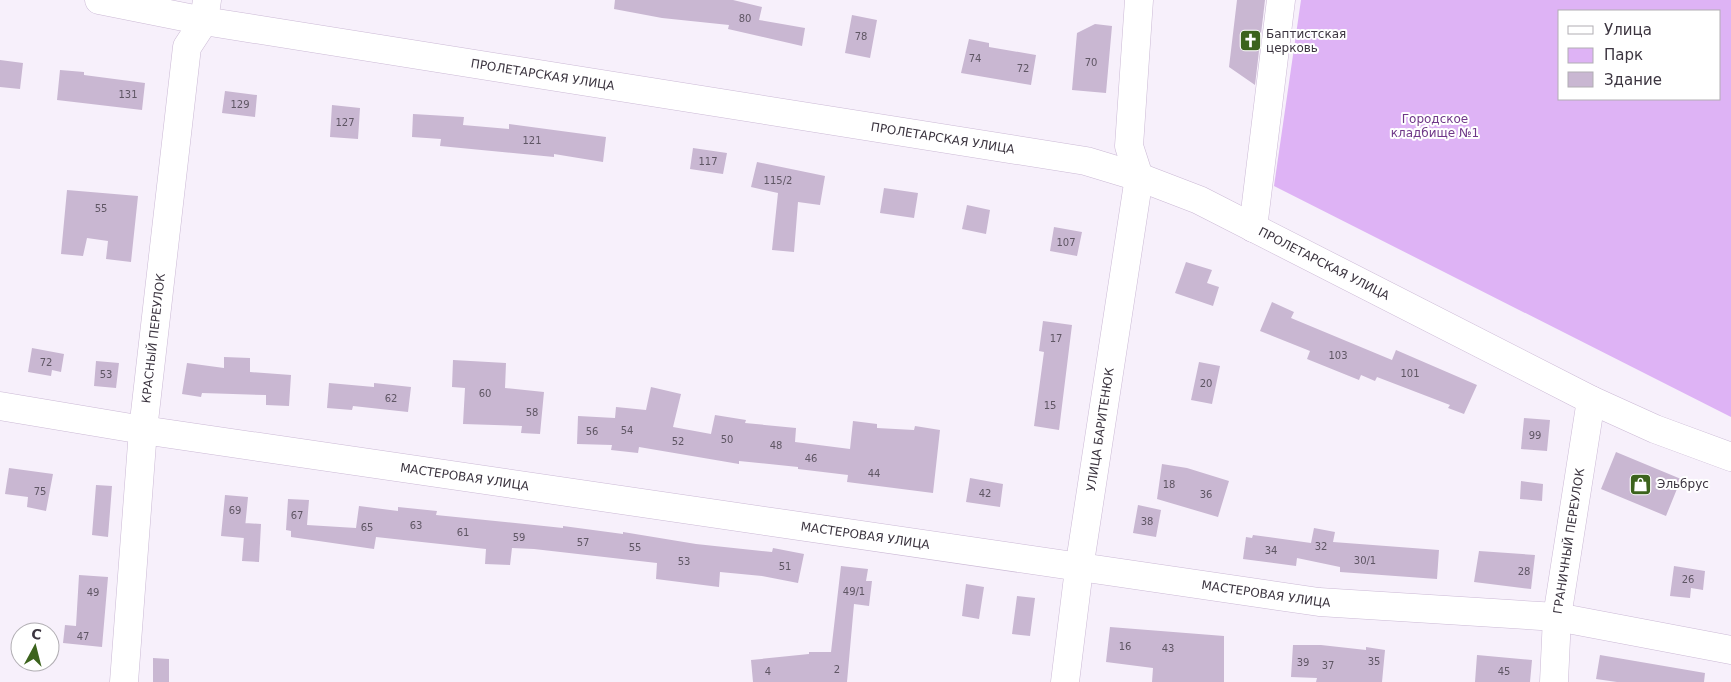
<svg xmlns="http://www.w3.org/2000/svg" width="1731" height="682" font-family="'DejaVu Sans',sans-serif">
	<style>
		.green { fill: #deb3f5; fill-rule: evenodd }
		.building { fill: #c9b7d2 }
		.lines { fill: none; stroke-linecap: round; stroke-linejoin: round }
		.minor-casing { stroke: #cbb9d5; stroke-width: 29 }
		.minor { stroke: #fff; stroke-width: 28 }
		.labels { text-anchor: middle; stroke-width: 4; stroke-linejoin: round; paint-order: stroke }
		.number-label { font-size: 10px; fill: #5f5664 }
		.poi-label { font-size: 12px; fill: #3c3540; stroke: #fff; text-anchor: start }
		.street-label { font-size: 12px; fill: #3c3540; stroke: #fff }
		.park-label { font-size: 12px; fill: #6f3888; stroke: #fff }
	</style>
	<rect width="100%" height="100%" fill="#f7f0fb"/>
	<path class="green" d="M1301,0H1731V417L1274,186ZM1560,11H1720V99H1560Z"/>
	<path class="building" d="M615,0H733L762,7L759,20L805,28L802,46L728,29L729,25L662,18L614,9Z
		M1237,0H1265L1255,85L1229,67Z
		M852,15L877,20L870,58L845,53Z
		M1095,24L1112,26L1106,93L1072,90L1077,33Z
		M969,39L989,43V47L1036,55L1031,85L961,73Z
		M0,60L23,63L20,89L0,87Z
		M60,70L84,72V75L145,83L142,110L57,100Z
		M225,91L257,95L255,117L222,113Z
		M332,105L360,108L358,139L330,137Z
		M413,114L464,117L463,125L509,129V124L606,137L603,162L554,154V157L440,146L441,139L412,137Z
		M693,148L727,153L723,174L690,169Z
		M757,162L825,176L820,205L798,202L794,252L772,250L778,193L751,187Z
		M884,188L918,193L914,218L880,213Z
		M67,190L138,196L131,262L106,259L108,241L87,238L83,256L61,254Z
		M967,205L990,210L986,234L962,229Z
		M1054,227L1082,232L1077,256L1050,251Z
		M1186,262L1212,270L1207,283L1219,287L1213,306L1175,293Z
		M1272,302L1294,312L1291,318L1392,360L1396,350L1477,385L1464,414L1448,408L1450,405L1377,377L1375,381L1361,375L1359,380L1307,359L1310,351L1260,331Z
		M1043,321L1072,325L1059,430L1034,426L1044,352L1039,351Z
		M32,348L64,354L61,372L52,370L51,376L28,372Z
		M224,357L250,358V372L291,375L289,406L266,405V395L202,393L201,397L182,394L187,363L224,368Z
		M453,360L506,363L505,388L544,392L540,434L521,433L522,426L463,424L465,388L452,387Z
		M96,361L119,363L116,388L94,386Z
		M1199,362L1220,366L1212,404L1191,400Z
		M329,383L374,387V383L411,387L408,412L353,406L352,410L327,408Z
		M651,387L681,394L673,427L711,434L715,415L746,420L745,423L796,428L795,442L850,449L853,421L877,424V428L914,430L915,426L940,430L933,493L847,482L848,475L798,469V467L739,461V464L639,447L638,453L611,450L612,445L577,444L578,416L615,418L616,407L646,410Z
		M1524,418L1550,420L1547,451L1521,449Z
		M1616,452L1681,479L1666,516L1601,489Z
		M1162,464L1187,468L1229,481L1218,517L1157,499Z
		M9,468L53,474L46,511L27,507L28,497L5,494Z
		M970,478L1003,484L1000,507L966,502Z
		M1521,481L1543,484L1542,501L1520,499Z
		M96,485L112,486L108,537L92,535Z
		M225,495L248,497L244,538L221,536Z
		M288,499L309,500L307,525L356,528L359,506L398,511V507L437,511L436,515L563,528V526L623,534V532L696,544L772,552L773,548L804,554L798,583L762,576L720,572L719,587L656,579L657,563L534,549L512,548L510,565L485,564L486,549L376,537L374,549L291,537V531L286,530Z
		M1138,505L1161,510L1156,537L1133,533Z
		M245,523L261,524L259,562L242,561Z
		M1314,528L1335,532L1333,542L1439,550L1437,579L1340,572V567L1297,558L1296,566L1243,559L1246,537L1252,538L1253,535L1311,543Z
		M1479,551L1535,555L1531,589L1474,582Z
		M841,566L868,569L866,581H872L869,606L854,604L847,682H753L751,660L809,654V652H831Z
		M1674,566L1705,571L1703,590L1691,588L1690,598L1670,596Z
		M79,575L108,577L102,647L63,643L65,625L76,626Z
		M966,584L984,587L979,619L962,616Z
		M1017,596L1035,598L1030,636L1012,634Z
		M1110,627L1224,636V682H1152L1153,668L1106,662Z
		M1293,645H1321L1366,650V647L1385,650L1382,682H1316L1317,678L1291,677Z
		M1477,655L1532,660L1530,682H1475Z
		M1600,655L1705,673L1704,682H1617L1596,679Z
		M153,658L169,659V682H153Z"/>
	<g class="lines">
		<defs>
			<g id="minor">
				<path id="s1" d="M99,0L204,21L1086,161L1139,177L1199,200L1591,400L1655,429L1731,457"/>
				<path d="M1253,228L1281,0"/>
				<path id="s2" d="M0,406L143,430L1319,602L1557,617L1731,650"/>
				<path id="s3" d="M124,682L143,430L187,47L204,21L207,0"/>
				<path id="s4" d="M1065,682L1079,569L1139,177L1129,146L1139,0"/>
				<path id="s5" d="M1554,682L1557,617L1591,400"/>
			</g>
		</defs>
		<use href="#minor" class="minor-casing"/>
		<use href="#minor" class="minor"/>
	</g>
	<defs>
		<symbol id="church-square" viewBox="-11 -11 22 22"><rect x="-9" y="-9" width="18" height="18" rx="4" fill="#3c631d" stroke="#fff"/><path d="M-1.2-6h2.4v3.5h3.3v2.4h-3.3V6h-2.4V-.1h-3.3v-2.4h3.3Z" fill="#fff"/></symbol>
		<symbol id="shop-square" viewBox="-11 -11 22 22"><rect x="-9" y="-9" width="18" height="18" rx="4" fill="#3c631d" stroke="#fff"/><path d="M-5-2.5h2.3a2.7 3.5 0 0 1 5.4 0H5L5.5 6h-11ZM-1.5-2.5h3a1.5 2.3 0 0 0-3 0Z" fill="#fff"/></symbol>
	</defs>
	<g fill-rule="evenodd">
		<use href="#church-square" x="1238" y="28" width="25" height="25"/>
		<use href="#shop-square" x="1628" y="472" width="25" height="25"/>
	</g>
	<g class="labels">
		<g class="number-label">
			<text x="745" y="22">80</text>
			<text x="861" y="40">78</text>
			<text x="975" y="62">74</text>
			<text x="1091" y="66">70</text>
			<text x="1023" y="72">72</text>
			<text x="128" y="98">131</text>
			<text x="240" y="108">129</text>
			<text x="345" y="126">127</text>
			<text x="532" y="144">121</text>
			<text x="708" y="165">117</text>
			<text x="778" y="184">115/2</text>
			<text x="101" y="212">55</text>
			<text x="1066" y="246">107</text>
			<text x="1056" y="342">17</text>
			<text x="1338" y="359">103</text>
			<text x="46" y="366">72</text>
			<text x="1410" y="377">101</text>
			<text x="106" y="378">53</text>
			<text x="1206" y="387">20</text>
			<text x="485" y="397">60</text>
			<text x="391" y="402">62</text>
			<text x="1050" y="409">15</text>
			<text x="532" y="416">58</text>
			<text x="627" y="434">54</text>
			<text x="592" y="435">56</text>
			<text x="1535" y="439">99</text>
			<text x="727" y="443">50</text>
			<text x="678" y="445">52</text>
			<text x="776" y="449">48</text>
			<text x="811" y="462">46</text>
			<text x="874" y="477">44</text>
			<text x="1169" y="488">18</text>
			<text x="40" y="495">75</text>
			<text x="985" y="497">42</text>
			<text x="1206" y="498">36</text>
			<text x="235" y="514">69</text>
			<text x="297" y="519">67</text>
			<text x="1147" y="525">38</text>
			<text x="416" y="529">63</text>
			<text x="367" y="531">65</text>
			<text x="463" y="536">61</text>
			<text x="519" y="541">59</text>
			<text x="583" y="546">57</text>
			<text x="1321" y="550">32</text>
			<text x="635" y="551">55</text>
			<text x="1271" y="554">34</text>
			<text x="1365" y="564">30/1</text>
			<text x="684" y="565">53</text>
			<text x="785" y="570">51</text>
			<text x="1524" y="575">28</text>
			<text x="1688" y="583">26</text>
			<text x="854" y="595">49/1</text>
			<text x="93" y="596">49</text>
			<text x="83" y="640">47</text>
			<text x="1125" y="650">16</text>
			<text x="1168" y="652">43</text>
			<text x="1374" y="665">35</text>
			<text x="1303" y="666">39</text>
			<text x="1328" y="669">37</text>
			<text x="837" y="673">2</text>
			<text x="768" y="675">4</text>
			<text x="1504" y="675">45</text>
		</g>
		<g class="poi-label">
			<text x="1266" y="38">Баптистская<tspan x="1266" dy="14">церковь</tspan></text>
			<text x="1657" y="488">Эльбрус</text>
		</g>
		<g class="street-label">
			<text dy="4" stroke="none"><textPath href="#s1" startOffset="450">ПРОЛЕТАРСКАЯ УЛИЦА</textPath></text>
			<text dy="4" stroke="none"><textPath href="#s1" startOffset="855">ПРОЛЕТАРСКАЯ УЛИЦА</textPath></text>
			<text dy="4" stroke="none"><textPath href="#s1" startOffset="1260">ПРОЛЕТАРСКАЯ УЛИЦА</textPath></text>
			<text dy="4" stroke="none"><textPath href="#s3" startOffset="345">КРАСНЫЙ ПЕРЕУЛОК</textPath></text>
			<text dy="4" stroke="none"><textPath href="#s4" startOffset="255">УЛИЦА БАРИТЕНЮК</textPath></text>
			<text dy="4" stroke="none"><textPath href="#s2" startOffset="470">МАСТЕРОВАЯ УЛИЦА</textPath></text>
			<text dy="4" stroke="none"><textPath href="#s2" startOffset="875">МАСТЕРОВАЯ УЛИЦА</textPath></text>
			<text dy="4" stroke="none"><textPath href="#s5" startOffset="142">ГРАНИЧНЫЙ ПЕРЕУЛОК</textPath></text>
			<text dy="4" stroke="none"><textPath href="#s2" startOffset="1280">МАСТЕРОВАЯ УЛИЦА</textPath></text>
		</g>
		<g class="park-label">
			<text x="1435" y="123">Городское<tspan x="1435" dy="14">кладбище №1</tspan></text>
		</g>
	</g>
	<rect x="1558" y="10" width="162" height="90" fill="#ffffff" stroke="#b1aeb3"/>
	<rect x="1568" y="26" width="25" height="8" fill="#ffffff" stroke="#b1aeb3"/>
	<text x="1604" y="35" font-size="15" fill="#3c3540">Улица</text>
	<rect x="1568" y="48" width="25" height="15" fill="#deb3f5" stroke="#b1aeb3"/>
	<text x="1604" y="60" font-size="15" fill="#3c3540">Парк</text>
	<rect x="1568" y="72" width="25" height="15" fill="#c9b7d2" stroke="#b1aeb3"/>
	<text x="1604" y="85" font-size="15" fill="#3c3540">Здание</text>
	<g transform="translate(35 647) rotate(7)"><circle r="24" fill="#ffffff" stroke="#b1aeb3"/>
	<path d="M0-4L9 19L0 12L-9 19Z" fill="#3c631d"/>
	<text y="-8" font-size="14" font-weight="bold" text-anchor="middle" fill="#3c3540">С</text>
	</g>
</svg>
